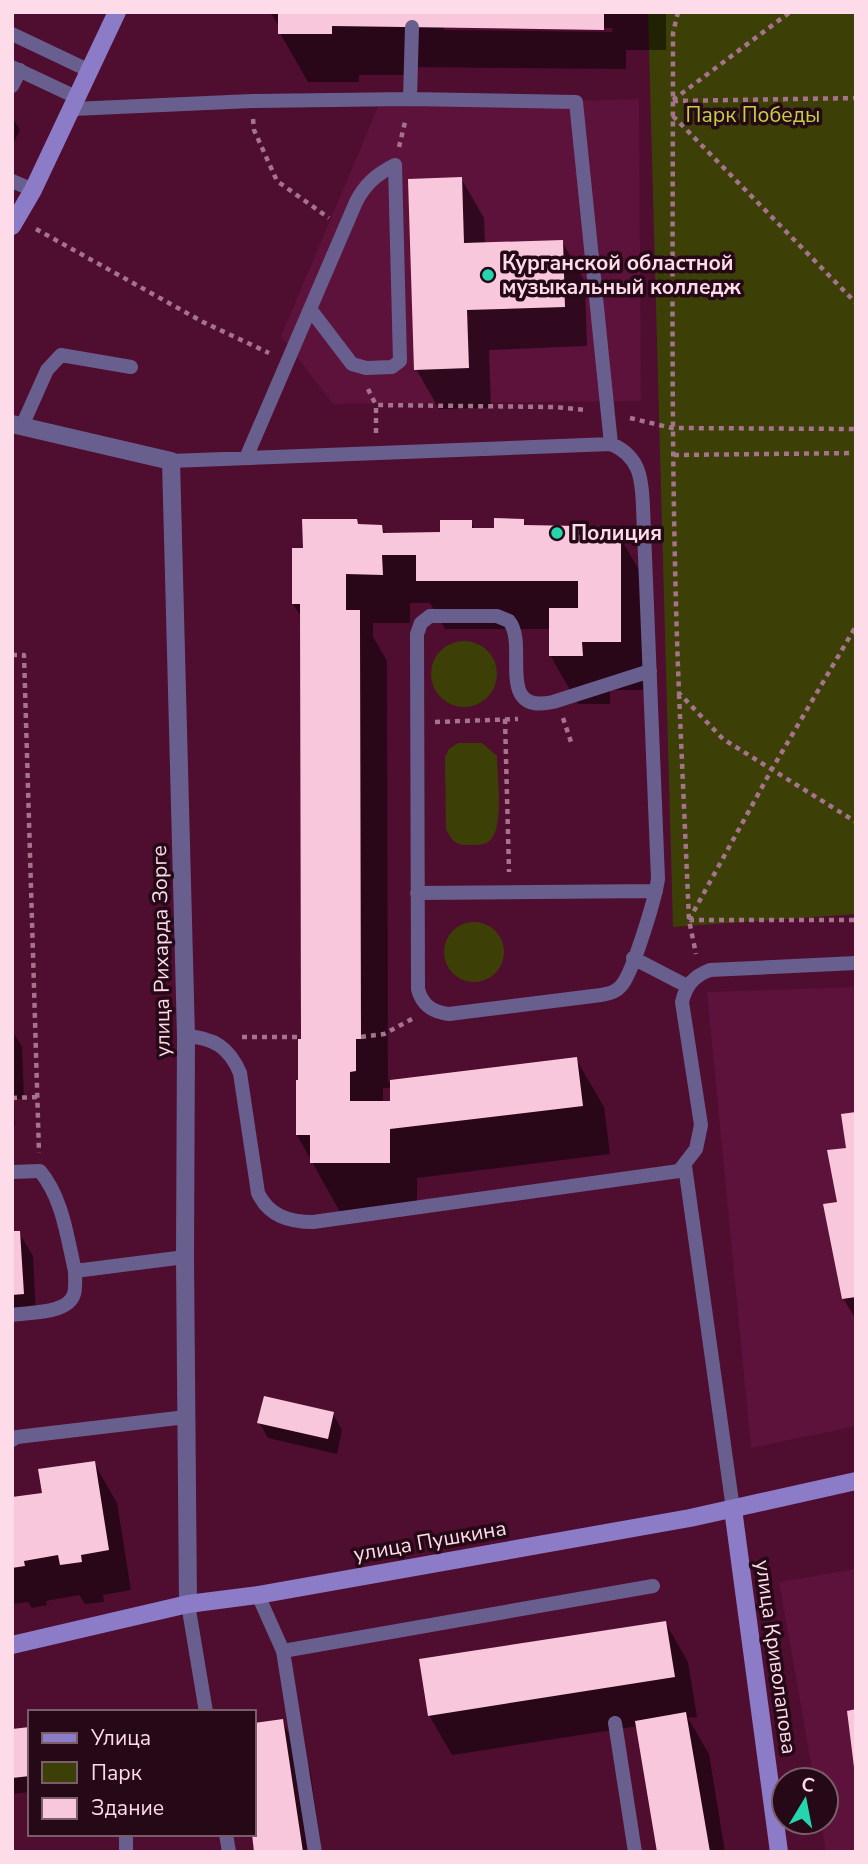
<svg xmlns="http://www.w3.org/2000/svg" width="868" height="1864" viewBox="0 0 868 1864" font-family="'Nunito Sans',sans-serif">
<style>
.built{fill:#5c123a}
.green{fill:#3d4006}
.shadow{fill:#0007;fill-rule:evenodd}
.building{fill:#f9c7db}
.lines{fill:none;stroke-linecap:round;stroke-linejoin:round}
.path{stroke:#a5738b;stroke-width:4.5;stroke-dasharray:5 5;stroke-linecap:butt}
.lane{stroke:#695f8f;stroke-width:14}
.street{stroke:#695f8f;stroke-width:18}
.secondary{stroke:#8c7bc7;stroke-width:18}
.poi-dot{fill:#24d5ae;stroke:#250916;stroke-width:2.5}
.labels{text-anchor:middle;stroke-width:7;stroke-linejoin:round;paint-order:stroke}
.park-label{font-size:21px;fill:#c7d045;stroke:#250916}
.poi-label{font-size:21px;font-weight:bold;fill:#fddbe8;stroke:#250916;text-anchor:start}
.street-label{font-size:21px;fill:#fddbe8;stroke:#250916}
</style>
<rect width="100%" height="100%" fill="#4f0d30"/>
<path class="built" d="M639 99 641 401 333 404 281 336 378 107Z
M856 987V1426L751 1448 707 992Z
M856 1569V1852H826L821 1822H826V1780H814L779 1582Z"/>
<path class="green" d="M648 12H856V914L673 927Z
M431 674a33 33 0 1 1 66 0a33 33 0 1 1-66 0Z
M458 743H482L497 756C497 775 505 832 488 842 482 846 473 845 466 845 455 845 450 838 446 829L445 757 449 749Z
M444 952a30 30 0 1 1 60 0a30 30 0 1 1-60 0Z"/>
<path class="shadow" d="M270 12H666V50H626V69L405 67V75H359V82H308L280 33V28ZM444 26 613 28 612 32 444 30Z
M12 117 20 130 12 146Z
M461 178 484 218 485 244 562 241 585 282 587 346 489 350 491 408 439 409 416 369Z
M523 520 527 527H578L584 537H620L648 586V690H610V704H578L550 655V629H445L430 603H410V623H373V637L387 661 388 1082 576 1059 604 1107 610 1154 417 1178V1211L340 1212 297 1135 303 1041 302 618 293 604 304 549 356 521 360 526H381L386 534H442L471 522 475 530H495ZM383 1088H392L391 1102H383Z
M12 1030 22 1047 24 1099H14L15 1126H12Z
M856 1114V1320L843 1298 839 1203Z
M12 1233H19L33 1256 36 1317 12 1319Z
M333 1414 342 1430 337 1454 268 1438 259 1422Z
M94 1463 117 1503 131 1590 103 1595 104 1602 85 1604 79 1595 46 1601 47 1605 32 1608 28 1602 12 1604V1499L44 1494Z
M665 1622 688 1662 697 1717 688 1718 709 1754 725 1852H659L638 1726 452 1755 429 1715Z
M282 1721 310 1770 322 1852H256L254 1834V1725Z
M30 1729V1792L12 1794V1731Z"/>
<path class="building" d="M278 12H604V30L332 26V34H278Z
M462 177 464 243 563 240 565 307 467 310 469 368 414 370 408 179Z
M494 518 524 519V525L579 526V535H621V642H582L583 656H549V608H578V581H416V555H382L383 575 346 574V610H360V628L361 1039H356V1071L350 1072V1101H390V1080L577 1057 583 1106 390 1129V1163H310V1135H296V1080H298V1039H301V1037L300 604H292V548H303L302 519H357L358 524 382 525 383 533 440 532V520H472V528H494Z
M856 1112V1297L842 1299 823 1204 837 1202 827 1150 846 1148 841 1114Z
M12 1231H20L24 1294 12 1295Z
M264 1396 334 1412 328 1439 257 1423Z
M95 1461 109 1550 81 1555 82 1562 60 1565 58 1555 24 1561 25 1566 12 1568V1497L42 1493 38 1469Z
M666 1621 675 1677 428 1716 419 1659Z
M856 1709V1767H854L847 1711Z
M686 1712 710 1852H657L635 1721Z
M283 1719 303 1852H254L252 1834H254V1723Z
M30 1727V1776L12 1778V1729Z"/>
<g class="lines">
<path class="path" d="M678 12 673 33C673 253 670 473 679 693L723 739 856 822
M673 100 790 12
M673 101 856 98
M673 116 856 303
M253 119 254 130 277 181 329 218
M399 147 406 118
M36 229 203 322 269 353
M368 389 376 405 554 407 587 410
M630 418 672 428 856 429
M376 433V405
M674 455 856 453
M12 655H24L39 1153
M679 694 689 920 696 954
M563 718 571 742
M505 719 509 872
M435 722 518 719
M689 920 772 769 856 626
M689 920H856
M242 1037H301
M361 1037 384 1034 412 1019
M12 1098 37 1097"/>
<path class="lane" d="M12 34 90 71
M12 67 78 98
M12 86 20 70
M410 99 412 27
M73 109 252 101 410 99 576 102 611 444
M12 181 33 190
M22 426 47 370 61 355 131 367
M246 458 356 202C365 184 377 174 395 165L400 361 392 367 366 368 352 364 310 309
M171 461 611 444C640 456 642 479 643 507L658 879C655 899 633 973 621 986 616 992 609 994 601 995L449 1014C432 1012 422 1005 418 989L417 634 421 623 430 616H497L509 621C529 645 494 715 553 702L650 671
M417 893 656 891
M633 958 687 986
M186 1036C214 1038 229 1047 240 1073L258 1193C269 1216 289 1222 313 1222L679 1171 696 1149 701 1125 682 1002C686 985 694 976 710 970L856 963
M685 1166 733 1509
M12 1172 40 1171C63 1199 67 1237 75 1271L185 1257
M12 1315C30 1312 68 1314 74 1294 76 1287 75 1278 75 1271
M12 1440 17 1437 186 1417
M258 1595 283 1651 315 1852
M188 1604 206 1712
M283 1651 653 1586
M615 1723 635 1852
M226 1834 229 1852
M126 1852V1834"/>
<path class="street" d="M12 424 171 461 186 1036 185 1257 188 1604"/>
<path class="secondary" d="M12 226 33 190 117 12
M733 1509 779 1852
M12 1645 188 1604 258 1595 690 1518 856 1481"/>
</g>
<g class="poi-dot">
<circle cx="488" cy="275" r="7"/>
<circle cx="557" cy="533" r="7"/>
</g>
<g class="labels">
<g class="park-label">
<text x="753" y="122">Парк Победы</text>
</g>
<g class="poi-label">
<text x="502" y="270">Курганской областной<tspan x="502" dy="24">музыкальный колледж</tspan></text>
<text x="571" y="540">Полиция</text>
</g>
<g class="street-label">
<text transform="translate(161 951) rotate(-91)" y="7">улица Рихарда Зорге</text>
<text transform="translate(430 1541) rotate(-10)" y="7">улица Пушкина</text>
<text transform="translate(776 1657) rotate(82)" y="7">улица Криволапова</text>
</g>
</g>
<rect width="868" height="1864" fill="none" stroke="#fddbe8" stroke-width="28"/>
<rect x="28" y="1710" width="228" height="126" fill="#250916" stroke="#7b5d6a" stroke-width="2"/>
<rect x="42" y="1733" width="35" height="10" fill="#8c7bc7" stroke="#7b5d6a" stroke-width="2"/>
<text x="91" y="1745" font-size="21" fill="#fddbe8">Улица</text>
<rect x="42" y="1762" width="35" height="21" fill="#3d4006" stroke="#7b5d6a" stroke-width="2"/>
<text x="91" y="1780" font-size="21" fill="#fddbe8">Парк</text>
<rect x="42" y="1798" width="35" height="21" fill="#f9c7db" stroke="#7b5d6a" stroke-width="2"/>
<text x="91" y="1815" font-size="21" fill="#fddbe8">Здание</text>
<g transform="translate(805 1801) rotate(10)"><circle r="33" fill="#250916" stroke="#7b5d6a" stroke-width="2"/>
<path d="M0-5L12 26L0 18L-12 26Z" fill="#24d5ae"/>
<text y="-10" font-size="19" font-weight="bold" text-anchor="middle" fill="#fddbe8">С</text>
</g>
</svg>
